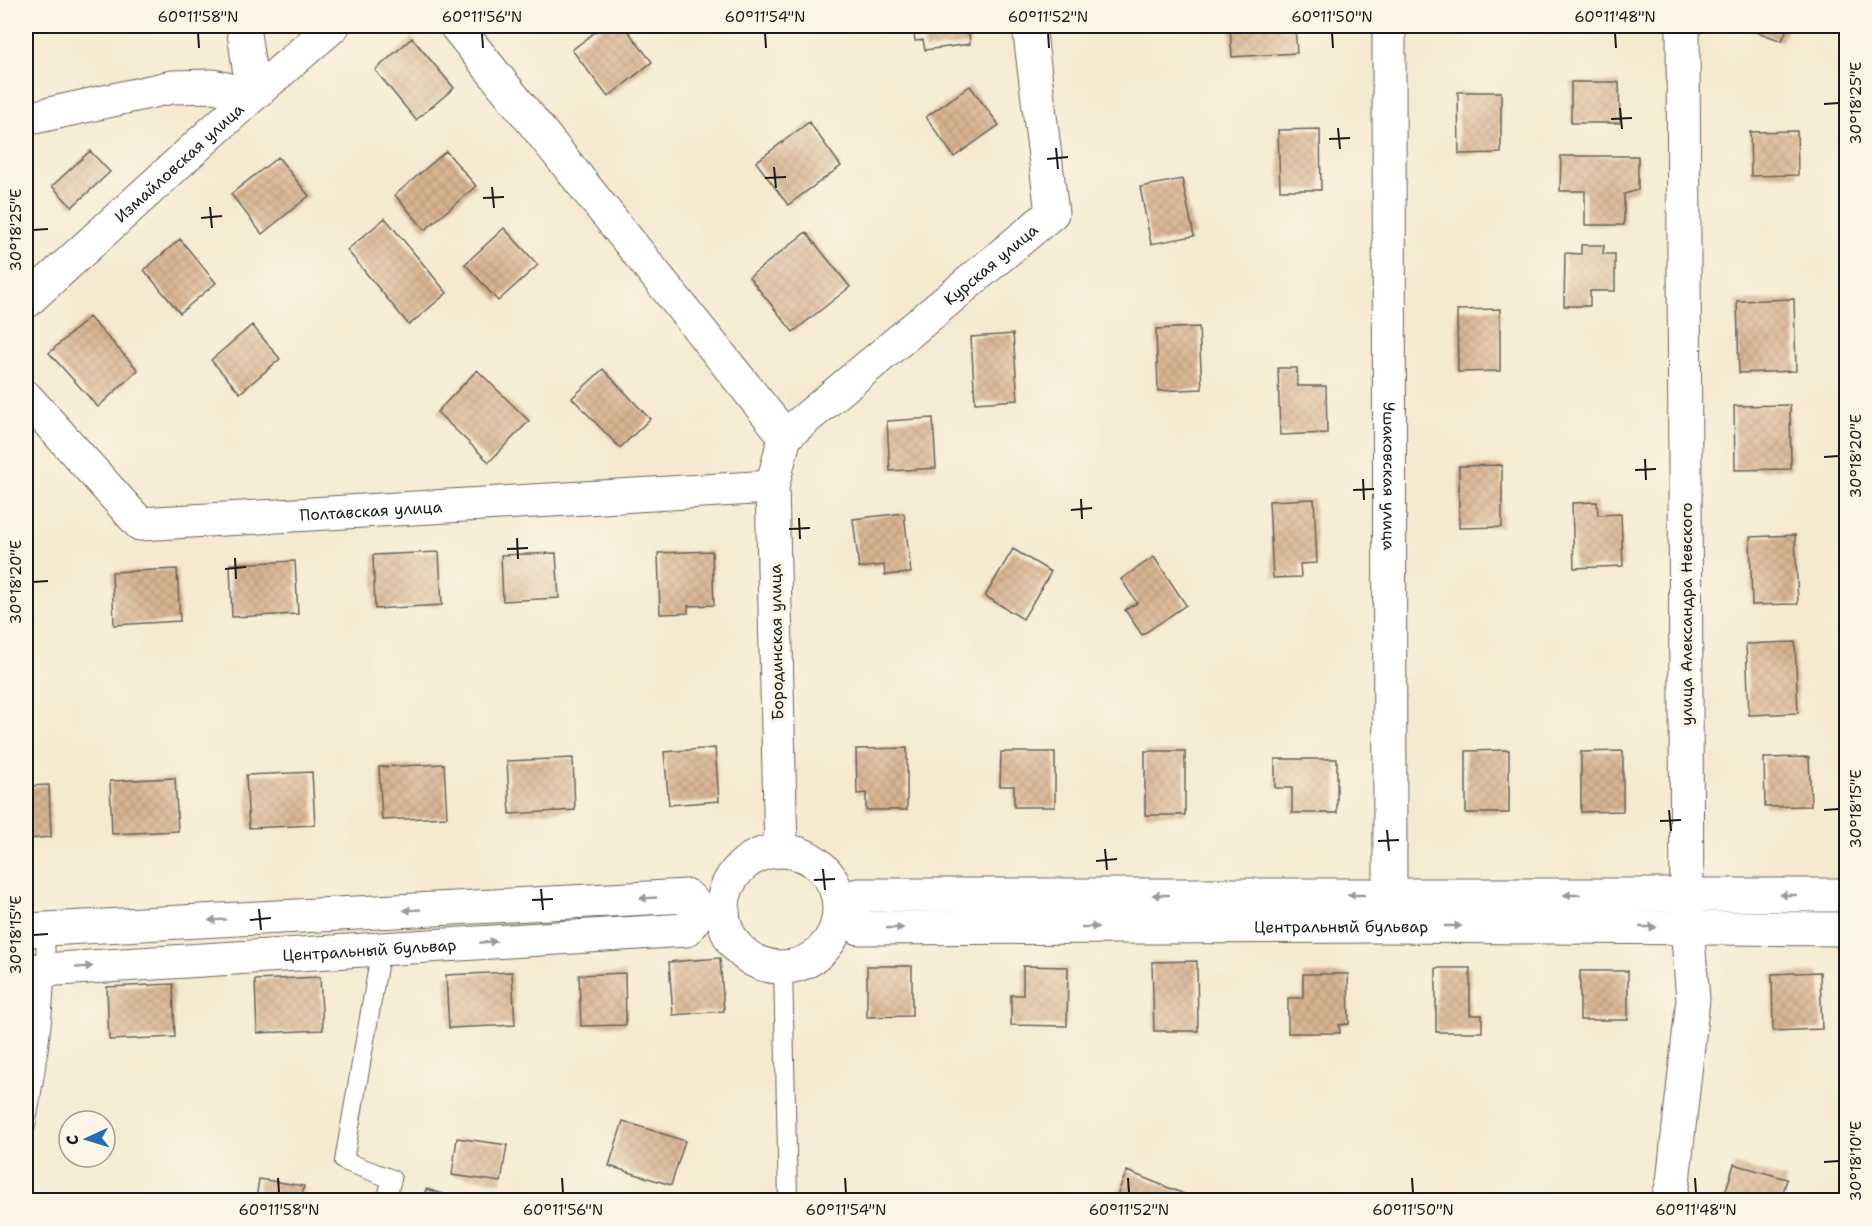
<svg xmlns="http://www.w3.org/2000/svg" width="1872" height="1226" viewBox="0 0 1872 1226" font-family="'Shantell Sans',sans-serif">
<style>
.building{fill:url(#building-cross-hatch)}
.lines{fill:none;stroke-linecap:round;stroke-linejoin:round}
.service-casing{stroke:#68645b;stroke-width:20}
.minor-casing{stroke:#68645b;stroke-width:35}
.service{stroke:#fff;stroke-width:18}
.minor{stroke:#fff;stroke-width:33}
.oneway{fill:#999}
.ticks{fill:none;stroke:#1c1c1c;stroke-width:2}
.labels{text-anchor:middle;stroke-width:6;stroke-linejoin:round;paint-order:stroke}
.street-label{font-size:16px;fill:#1c1c1c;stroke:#fcf5e5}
.neatline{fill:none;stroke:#1c1c1c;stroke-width:2}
.ticks-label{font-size:15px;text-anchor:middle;fill:#1c1c1c}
</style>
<defs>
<pattern id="building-cross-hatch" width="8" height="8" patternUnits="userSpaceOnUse" patternTransform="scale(1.5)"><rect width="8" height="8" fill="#d8b491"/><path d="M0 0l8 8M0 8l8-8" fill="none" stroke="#b99a7c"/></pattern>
</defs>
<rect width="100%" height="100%" fill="#fcf5e5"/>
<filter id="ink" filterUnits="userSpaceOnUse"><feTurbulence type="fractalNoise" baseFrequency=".0167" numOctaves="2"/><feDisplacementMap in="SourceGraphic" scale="12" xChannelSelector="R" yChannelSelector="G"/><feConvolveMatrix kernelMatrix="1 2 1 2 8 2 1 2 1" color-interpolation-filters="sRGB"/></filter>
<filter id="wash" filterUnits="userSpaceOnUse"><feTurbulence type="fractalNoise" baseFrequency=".008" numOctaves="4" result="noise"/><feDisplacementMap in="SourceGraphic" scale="24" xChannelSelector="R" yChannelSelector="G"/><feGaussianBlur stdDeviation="1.35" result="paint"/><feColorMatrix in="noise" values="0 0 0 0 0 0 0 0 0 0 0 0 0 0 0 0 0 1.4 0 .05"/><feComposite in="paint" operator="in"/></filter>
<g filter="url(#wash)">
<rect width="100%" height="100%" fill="#f5e9d0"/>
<g id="blocks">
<path class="building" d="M603 26H624L652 62 608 97 572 50Z
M913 26H975L976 32 969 33 970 44 925 50 923 40 915 41Z
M1230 26H1295L1297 53 1232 57Z
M1741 26H1788L1782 41Z
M412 38 454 88 416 120 375 70Z
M1571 82H1619L1620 123H1571Z
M970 86 999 125 954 157 926 117Z
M1458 92H1501V153L1459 154Z
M809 122 841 166 788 205 756 162Z
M1320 129 1321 190H1280L1278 130Z
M1797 131 1798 175 1751 176 1750 132Z
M90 151 110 172 72 207 52 186Z
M446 151 476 186 425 230 395 195Z
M1561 156H1638V190L1624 194V225H1585V191H1560Z
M278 157 309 196 262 234 231 194Z
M1182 179 1194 236 1151 244 1140 187Z
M385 218 447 293 409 325 347 250Z
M504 228 538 265 498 301 465 264Z
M806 232 850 287 793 332 749 277Z
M180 239 216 283 180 313 144 270Z
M1581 245H1604L1603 254H1615V291H1590V306H1564L1565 253 1581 254Z
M1794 299 1796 371 1739 373 1737 301Z
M1500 309V371L1458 372 1457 310Z
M89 317 138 370 98 407 49 353Z
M252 325 280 359 240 393 211 360Z
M1199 327 1202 389 1158 391 1156 329Z
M1013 334 1018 400 975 403 971 337Z
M1278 368H1297V386H1326L1327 433 1280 435Z
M603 369 650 419 620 448 572 398Z
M477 370 529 421 489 462 437 412Z
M1790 405 1791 469 1735 470 1734 406Z
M933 418 936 468 890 471 887 421Z
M1502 465V527L1459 528V466Z
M1314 499 1317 563 1300 564 1301 577 1273 578 1269 501Z
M1597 502 1598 515 1621 514 1623 566 1574 568 1572 503Z
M904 513 911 573 885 575 884 565 859 568 853 519Z
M1795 535 1798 604 1752 605 1750 537Z
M1013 549 1051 572 1023 619 985 596Z
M712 551 714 605 688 606V613L660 614 658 553Z
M439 552 442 605 375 609 373 555Z
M556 553 559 598 503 601 501 555Z
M1154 557 1186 605 1142 635 1125 610 1137 603 1121 579Z
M295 561 298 614 232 617 230 564Z
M177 569 180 621 114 625 112 572Z
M1795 642 1798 713 1749 715 1746 644Z
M715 748 719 801 669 805 664 752Z
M907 748V810H866V793L857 794 856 749Z
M1509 750V813H1466V751Z
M1145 751H1185V815H1145Z
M1623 751V811L1581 812V752Z
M1001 752H1055V807H1014V786H1000Z
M1809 757 1811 806 1765 807 1764 758Z
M573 758 575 810 510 814 507 761Z
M1275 759H1337V813H1292V788H1275Z
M444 764 447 817 382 820 379 767Z
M312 772 315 825 249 828 246 775Z
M175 778 178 831 112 834 110 781Z
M49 785 51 837 26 839V786Z
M720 958 724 1011 673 1015 669 962Z
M1197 961 1198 1031H1154L1152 962Z
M867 966H912V1016L867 1017Z
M1023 966 1068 967 1067 1026 1011 1025V995H1023Z
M1436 968H1470V1015H1482V1032H1436Z
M1580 971H1628V1020H1580Z
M512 972 515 1025 449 1028 446 975Z
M1820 972 1822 1029 1773 1031 1772 974Z
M625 973 626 1025 581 1026 579 975Z
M1303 974H1348L1349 1024 1339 1025 1340 1033H1288V998H1303Z
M320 977 323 1030 257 1033 255 980Z
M173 984 175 1037 109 1040 107 987Z
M623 1121 685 1141 671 1185 609 1166Z
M457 1138 507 1145 501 1182 452 1175Z
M1734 1164 1787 1179 1781 1200H1723Z
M1127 1171 1189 1196 1187 1200H1115Z
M259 1179 304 1186 301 1200H256Z
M426 1189 463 1200H423Z"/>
</g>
</g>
<g filter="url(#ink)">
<use href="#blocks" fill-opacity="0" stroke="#68645b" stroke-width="1.5"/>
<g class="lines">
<g class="service-casing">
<path id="service" d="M381 949 344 1161 392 1179 386 1200
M783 967 788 1200
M26 1126C38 1061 48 996 45 929"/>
</g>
<g class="minor-casing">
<g id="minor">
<path d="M456 26 785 436"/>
<path id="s1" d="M1389 26 1390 918"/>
<path d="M26 119 172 87 213 86 253 95 243 26"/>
<path id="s2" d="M26 302 253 95 333 26"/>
<path id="s3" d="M26 397 140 524 772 487"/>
<path id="s4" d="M785 436 1052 213 1029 26"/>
<path d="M781 850 772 487 785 436"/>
<circle cx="781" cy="909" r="58"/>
<path id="s5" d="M850 908 859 928 1390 926 1846 929"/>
<path d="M850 908 858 895H1846"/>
<path d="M26 930 687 896 701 910H722"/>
<path id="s6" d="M26 971 686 930 701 910"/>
<path d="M1668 1200 1673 1182 1693 999 1687 927 1683 26"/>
</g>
</g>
<use href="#service" class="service"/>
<use href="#minor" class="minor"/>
</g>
<defs><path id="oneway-solid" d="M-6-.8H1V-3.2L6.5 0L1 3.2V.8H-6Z" transform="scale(1.5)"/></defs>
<g class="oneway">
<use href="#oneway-solid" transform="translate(1161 895) rotate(-180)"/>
<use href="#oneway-solid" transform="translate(1356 895) rotate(-180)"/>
<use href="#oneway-solid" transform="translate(1572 895) rotate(180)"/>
<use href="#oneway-solid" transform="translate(1788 895) rotate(180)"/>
<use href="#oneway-solid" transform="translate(648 898) rotate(177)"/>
<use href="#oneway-solid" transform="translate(412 910) rotate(177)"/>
<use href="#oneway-solid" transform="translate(217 920) rotate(177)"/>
<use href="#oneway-solid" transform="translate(1453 926)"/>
<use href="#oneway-solid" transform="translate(1090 927)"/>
<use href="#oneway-solid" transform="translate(1648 927)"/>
<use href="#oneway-solid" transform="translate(895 928)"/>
<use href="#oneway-solid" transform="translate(488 942) rotate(-4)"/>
<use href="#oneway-solid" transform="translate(84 967) rotate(-4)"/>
</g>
</g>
<path class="ticks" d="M198 33 199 48M482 33 483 48M765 33 766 48M1048 33 1049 48M1332 33 1333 48M1615 33 1616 48M1824 104 1839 103M1620 108 1622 129M1611 119 1632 118M1338 128 1340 149M1329 139 1350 138M1056 148 1058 169M1047 159 1068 157M774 167 776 188M765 178 786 177M492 187 494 208M483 198 504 197M210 207 212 228M201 218 222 216M33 230 48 229M1824 457 1839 456M1645 459 1646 480M1635 470 1656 469M1363 479 1364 500M1353 490 1374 489M1081 499 1082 519M1071 510 1092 508M799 518 800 539M789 529 810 528M517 538 518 559M507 549 528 548M235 558 236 579M225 569 246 567M33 582 48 581M1669 810 1671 831M1824 810 1839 809M1660 821 1681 820M1387 830 1389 851M1378 841 1399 840M1105 849 1107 870M1096 861 1117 859M823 869 825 890M814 880 835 879M541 889 543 910M532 900 553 899M259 909 261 930M250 920 271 918M33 935 48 934M1824 1162 1839 1161M278 1178 279 1193M562 1178 563 1193M845 1178 846 1193M1128 1178 1129 1193M1412 1178 1413 1193M1695 1178 1696 1193"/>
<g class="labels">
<g class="street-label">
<text dy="6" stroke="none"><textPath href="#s2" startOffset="207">Измайловская улица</textPath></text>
<text dy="6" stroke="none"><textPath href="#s4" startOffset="268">Курская улица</textPath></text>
<text dy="6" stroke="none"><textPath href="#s1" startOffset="450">Ушаковская улица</textPath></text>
<text dy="6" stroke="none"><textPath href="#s3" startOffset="402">Полтавская улица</textPath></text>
<text transform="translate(1686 614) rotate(-90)" y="6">улица Александра Невского</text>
<text transform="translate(776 642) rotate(-91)" y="6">Бородинская улица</text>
<text dy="6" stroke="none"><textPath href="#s5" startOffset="504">Центральный бульвар</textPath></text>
<text dy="6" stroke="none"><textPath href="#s6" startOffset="344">Центральный бульвар</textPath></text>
</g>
</g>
<rect width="1872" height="1226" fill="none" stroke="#fcf5e5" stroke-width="66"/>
<g transform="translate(87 1139) rotate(266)"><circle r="28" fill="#fcf5e5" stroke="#a29e95" stroke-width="1.5"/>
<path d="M0-4.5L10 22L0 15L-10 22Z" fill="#1f6fb2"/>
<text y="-9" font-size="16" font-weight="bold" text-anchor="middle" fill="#1c1c1c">С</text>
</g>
<rect x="33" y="33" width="1806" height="1160" class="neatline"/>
<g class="ticks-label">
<text x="198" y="22">60°11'58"N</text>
<text x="482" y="22">60°11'56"N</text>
<text x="765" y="22">60°11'54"N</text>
<text x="1048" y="22">60°11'52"N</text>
<text x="1332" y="22">60°11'50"N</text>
<text x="1615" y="22">60°11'48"N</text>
<text transform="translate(1856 103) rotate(-90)" y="5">30°18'25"E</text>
<text transform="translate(16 230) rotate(-90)" y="5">30°18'25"E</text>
<text transform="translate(1856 456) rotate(-90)" y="5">30°18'20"E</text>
<text transform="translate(16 582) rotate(-90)" y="5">30°18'20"E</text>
<text transform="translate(1856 809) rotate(-90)" y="5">30°18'15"E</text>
<text transform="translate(16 935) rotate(-90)" y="5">30°18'15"E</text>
<text transform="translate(1856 1161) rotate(-90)" y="5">30°18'10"E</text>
<text x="279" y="1215">60°11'58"N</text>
<text x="563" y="1215">60°11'56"N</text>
<text x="846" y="1215">60°11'54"N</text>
<text x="1129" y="1215">60°11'52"N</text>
<text x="1413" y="1215">60°11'50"N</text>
<text x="1696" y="1215">60°11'48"N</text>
</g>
</svg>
